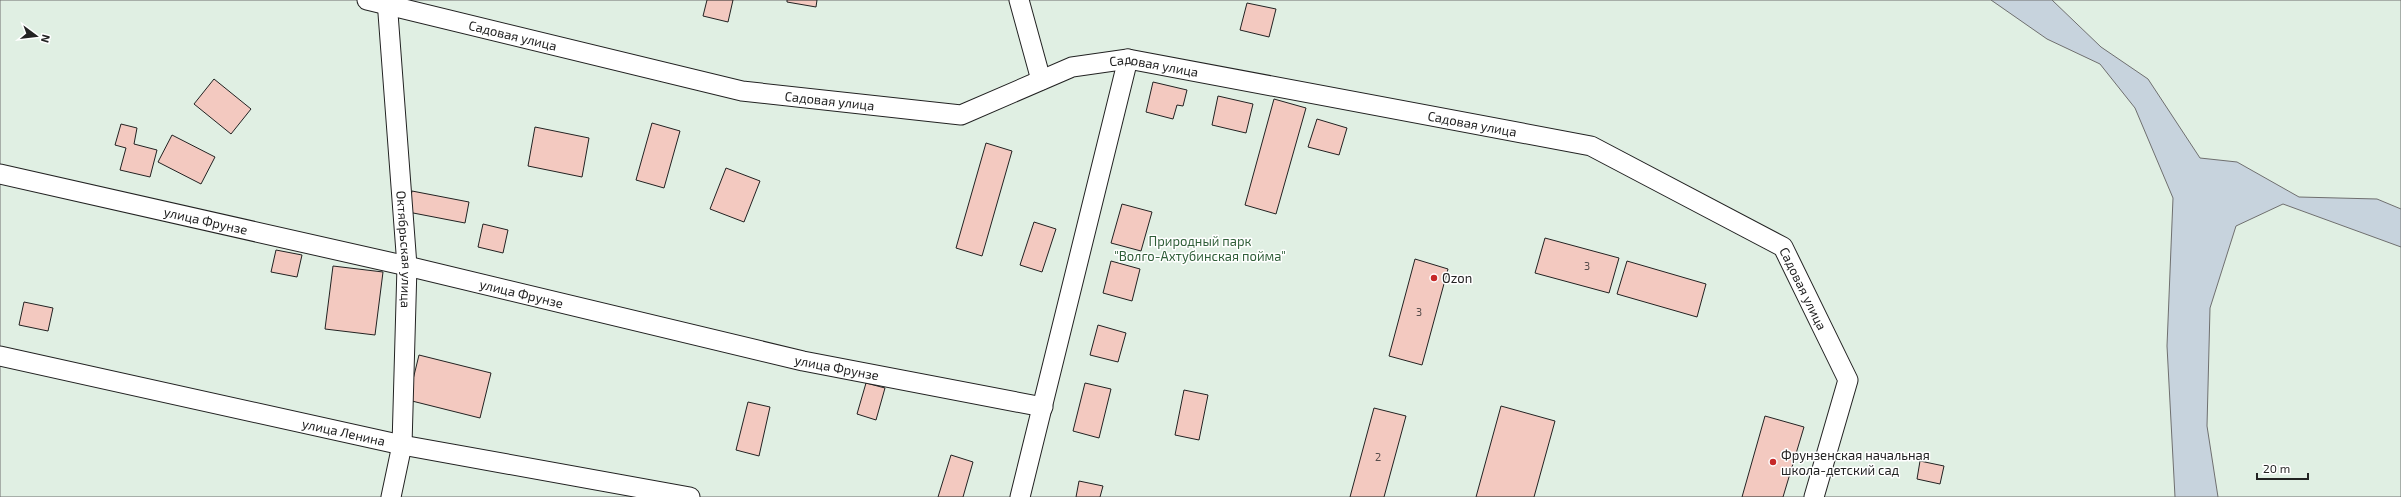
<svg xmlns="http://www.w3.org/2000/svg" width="2401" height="497" viewBox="0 0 2401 497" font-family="'Exo 2',sans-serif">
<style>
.green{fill:#e0efe3;stroke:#6f6f6f}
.water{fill:#c7d3dd;stroke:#6f6f6f}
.building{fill:#f3c9c0;stroke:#222}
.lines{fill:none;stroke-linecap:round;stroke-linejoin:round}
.minor-casing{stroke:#222;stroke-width:21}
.minor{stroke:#fff;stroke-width:19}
.poi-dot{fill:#c62828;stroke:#fff;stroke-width:1.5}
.labels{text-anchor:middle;stroke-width:3;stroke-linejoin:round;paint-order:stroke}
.number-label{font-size:11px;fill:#564c4a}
.street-label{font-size:13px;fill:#222;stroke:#fff}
.park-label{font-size:13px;fill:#2f5e38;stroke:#fff}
.poi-label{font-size:13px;fill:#222;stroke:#fff;text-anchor:start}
</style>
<rect width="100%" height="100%" fill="#fff"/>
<path class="green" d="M0 0H2401V497H0Z"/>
<path class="water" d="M1991 0H2052L2101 47 2148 79 2200 158 2237 162 2299 197 2377 199 2401 209V247L2283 204 2236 226 2210 308 2207 426 2218 497H2175L2167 346 2173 198 2135 108 2100 64 2047 39Z"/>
<path class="building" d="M707 0H733L728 22 703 16Z
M787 0H817L816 7 787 2Z
M1247 3 1276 9 1269 37 1240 30Z
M214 79 251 109 231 134 194 104Z
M1153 82 1187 90 1183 106 1177 105 1173 119 1146 112Z
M1218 96 1253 104 1246 133 1212 125Z
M1274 99 1306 108 1276 214 1245 205Z
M1317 119 1347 128 1339 155 1308 147Z
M652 123 680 131 664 188 636 180Z
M121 124 137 128 134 144 157 150 150 177 120 170 126 148 115 145Z
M535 127 589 138 582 177 528 166Z
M172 135 215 157 201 184 158 162Z
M986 143 1012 151 982 256 956 248Z
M726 168 760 181 744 222 710 209Z
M412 191 469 202 465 223 408 212Z
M1122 204 1152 212 1141 251 1111 243Z
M1034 222 1056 229 1042 272 1020 265Z
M483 224 508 230 503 253 478 247Z
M1545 238 1619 258 1609 293 1535 273Z
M276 250 302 255 297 277 271 272Z
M1415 259 1448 269 1422 365 1389 356Z
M1111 261 1140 269 1132 301 1103 293Z
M1627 261 1706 284 1697 317 1617 294Z
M333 266 383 272 375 335 325 329Z
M24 302 53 308 48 331 19 325Z
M1098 325 1126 333 1118 362 1090 355Z
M419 355 491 373 480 418 408 400Z
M866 383 885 388 876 420 857 414Z
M1085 383 1111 389 1099 438 1073 431Z
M1184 390 1208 395 1199 440 1175 435Z
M748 402 770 407 759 456 736 450Z
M1501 406 1555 421 1534 497H1476Z
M1374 408 1406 416 1384 497H1350Z
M1765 416 1804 427 1783 497H1742Z
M951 455 973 462 963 497H938Z
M1920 461 1944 466 1940 484 1917 479Z
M1079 481 1103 486 1100 497H1076Z"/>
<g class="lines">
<g class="minor-casing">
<g id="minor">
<path id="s1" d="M367 0 742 91 961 115 1072 67 1128 59 1591 146 1783 247 1848 380 1814 497"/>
<path id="s2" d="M387 0 407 266 402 445 391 497"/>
<path d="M1019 0 1041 80"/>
<path id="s3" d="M0 174 407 266 803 361 1043 407"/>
<path id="s4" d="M0 356 402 445 690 497"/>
<path d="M1020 497 1128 59"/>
</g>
</g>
<use href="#minor" class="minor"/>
</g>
<g class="poi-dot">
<circle cx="1434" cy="278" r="4"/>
<circle cx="1773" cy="462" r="4"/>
</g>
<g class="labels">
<g class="number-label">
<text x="1587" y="270">3</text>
<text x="1419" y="316">3</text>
<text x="1378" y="461">2</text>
</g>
<g class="street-label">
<text dy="5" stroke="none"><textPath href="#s1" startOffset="150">Садовая улица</textPath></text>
<text dy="5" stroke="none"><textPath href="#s1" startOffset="810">Садовая улица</textPath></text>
<text dy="5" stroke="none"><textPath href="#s1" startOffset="474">Садовая улица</textPath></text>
<text dy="5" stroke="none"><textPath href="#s1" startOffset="1134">Садовая улица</textPath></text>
<text dy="5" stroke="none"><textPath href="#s3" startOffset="211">улица Фрунзе</textPath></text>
<text dy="5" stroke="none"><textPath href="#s2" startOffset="250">Октябрьская улица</textPath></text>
<text dy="5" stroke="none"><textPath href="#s1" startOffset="1518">Садовая улица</textPath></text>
<text dy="5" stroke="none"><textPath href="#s3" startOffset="535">улица Фрунзе</textPath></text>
<text dy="5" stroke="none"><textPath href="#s3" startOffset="859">улица Фрунзе</textPath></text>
<text dy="5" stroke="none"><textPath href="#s4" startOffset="352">улица Ленина</textPath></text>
</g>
<g class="park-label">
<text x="1200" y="246">Природный парк<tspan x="1200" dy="15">"Волго-Ахтубинская пойма"</tspan></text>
</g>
<g class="poi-label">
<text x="1442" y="283">Ozon</text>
<text x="1781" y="460">Фрунзенская начальная<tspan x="1781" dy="15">школа-детский сад</tspan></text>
</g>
</g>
<g transform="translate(36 36) rotate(105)" stroke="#ffffff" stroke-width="3" paint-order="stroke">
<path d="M0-3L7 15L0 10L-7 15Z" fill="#222222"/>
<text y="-6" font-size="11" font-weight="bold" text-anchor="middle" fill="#222222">N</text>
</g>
<path d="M2257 473v6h51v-6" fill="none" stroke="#222222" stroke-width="2"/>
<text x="2263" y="473" font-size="12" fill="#222222" stroke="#ffffff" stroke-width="3" paint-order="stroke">20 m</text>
</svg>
